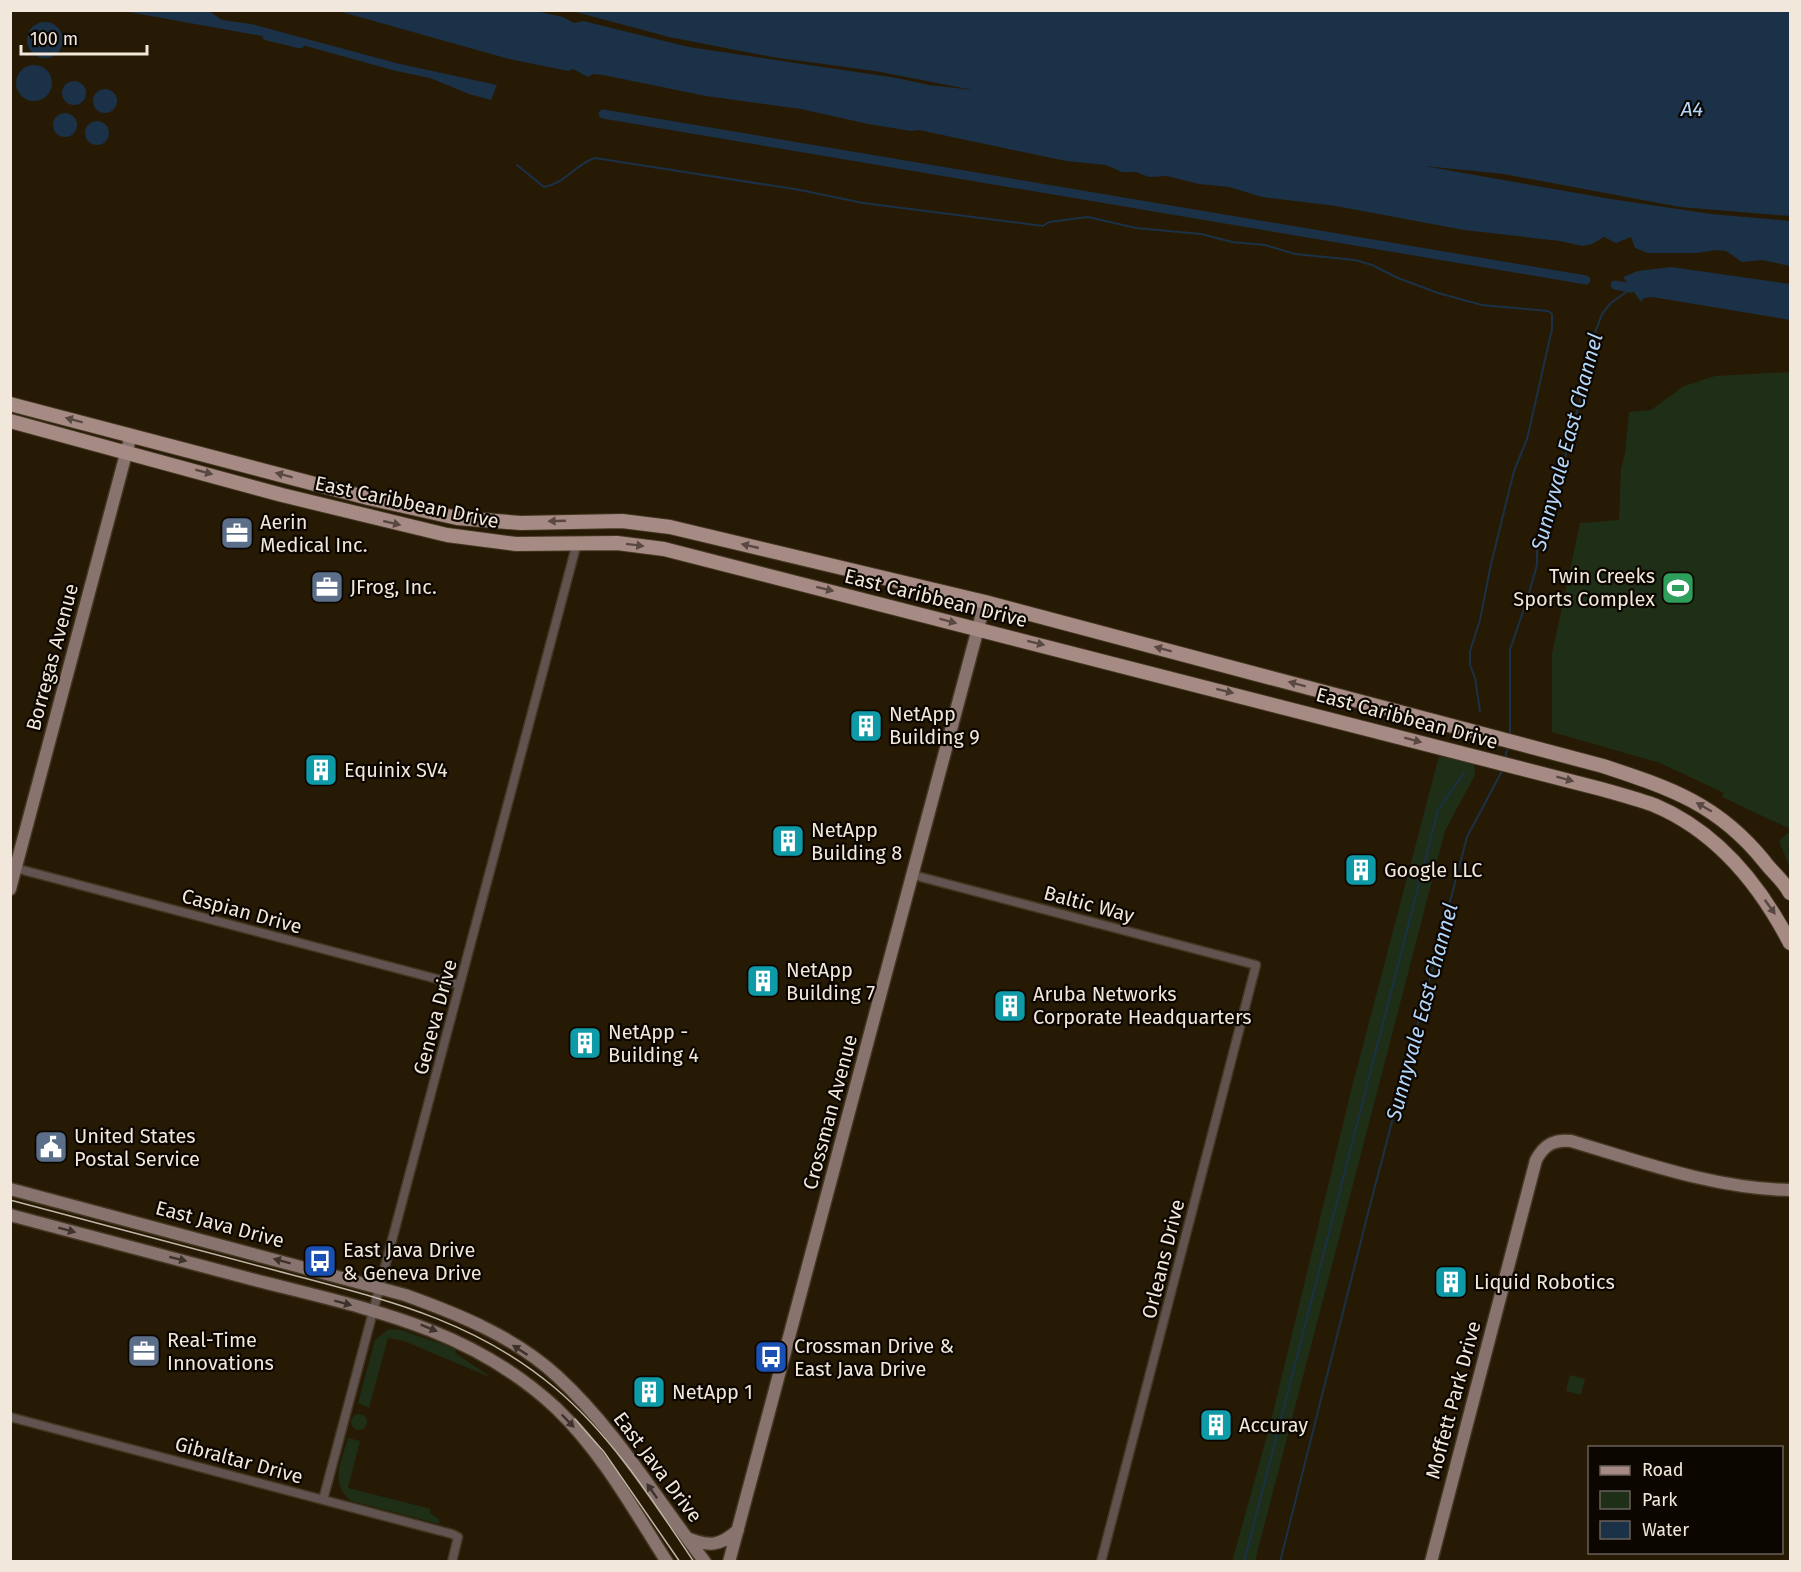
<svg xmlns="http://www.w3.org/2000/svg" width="1801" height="1572" viewBox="0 0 1801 1572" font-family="'Fira Sans',sans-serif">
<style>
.green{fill:#1f2e16}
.water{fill:#1a3147}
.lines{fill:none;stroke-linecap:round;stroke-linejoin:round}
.stream{stroke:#1a3147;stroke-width:2}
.canal{stroke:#1a3147;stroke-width:9}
.street-casing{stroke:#433722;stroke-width:11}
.secondary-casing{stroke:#433722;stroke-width:15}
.primary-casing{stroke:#433722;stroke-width:16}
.street{stroke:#615450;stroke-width:8}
.secondary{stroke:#88736e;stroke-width:12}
.primary{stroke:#a68a84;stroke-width:14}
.tram{stroke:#c0b6a7;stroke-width:1.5}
.oneway{fill:#594842}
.oneway2{fill:#3e322d}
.labels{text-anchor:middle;stroke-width:4.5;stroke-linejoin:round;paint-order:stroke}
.street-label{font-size:20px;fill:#f1e8db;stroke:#0c0601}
.poi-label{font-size:20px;fill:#f1e8db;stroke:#0c0601;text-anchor:start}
.water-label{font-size:21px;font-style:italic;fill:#b3d6fb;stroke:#0c0601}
</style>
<rect width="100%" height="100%" fill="#271a04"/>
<path class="green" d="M1790 372V829L1722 797 1724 793 1660 763 1552 732V654L1580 523 1619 520 1621 469 1625 453 1629 412 1651 410 1684 386 1715 376Z
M1439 756 1474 763 1475 775 1445 831 1255 1561 1232 1562 1270 1425 1351 1091Z
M1790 831V868L1779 841Z
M389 1329 401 1330 456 1349 455 1353 492 1378 404 1341 388 1338 369 1408 358 1403 375 1340Z
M1570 1375 1585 1379 1581 1395 1566 1391Z
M351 1422a8 8 0 1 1 16 0a8 8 0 1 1-16 0Z
M348 1438 360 1441 348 1488 431 1509 430 1513 439 1519V1524L351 1501C329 1481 341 1464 348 1438Z"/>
<path class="water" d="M123 11H209L222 20 251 24 400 64 497 85 491 100 469 94 430 78 396 71 284 40Z
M338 11H536L563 17 574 23 583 21 689 47 897 78 929 85 973 90 875 71 772 57 669 37 572 11H1790V216L1680 207 1504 174 1424 166 1611 199 1711 214 1790 221V266L1762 260 1742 262 1726 251 1716 250 1697 253H1648L1635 248 1631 237 1616 243 1604 237 1592 244 1582 246 1560 241 1464 230 1336 206 1262 197 1229 187 1199 184 1167 176 1149 177 1136 172H1122L1106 165 1066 161 919 130 911 131 868 124 801 109 706 96 603 75 593 74 588 77 573 69 568 71 509 59Z
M27 40a18 18 0 1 1 36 0a18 18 0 1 1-36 0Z
M16 83a18 18 0 1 1 36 0a18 18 0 1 1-36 0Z
M62 93a12 12 0 1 1 24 0a12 12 0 1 1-24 0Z
M93 101a12 12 0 1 1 24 0a12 12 0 1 1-24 0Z
M53 125a12 12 0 1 1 24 0a12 12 0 1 1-24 0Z
M85 133a12 12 0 1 1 24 0a12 12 0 1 1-24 0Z
M1671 267 1790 284V320L1652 297 1644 298 1641 302 1623 277 1638 271Z"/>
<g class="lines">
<path class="stream" d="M517 165 544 187C565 184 575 164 595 158L800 190 863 203 1043 226 1049 222 1088 217 1136 228 1201 234 1232 242 1265 245 1295 254 1355 260 1372 265 1398 278 1438 293 1482 305 1548 311 1552 314V329L1527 439 1514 471 1491 564 1480 620 1470 651V665L1475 678 1480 711
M1510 737V650L1527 600 1537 565V548L1552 505 1580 401 1591 344 1602 314 1611 303 1632 288
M1505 758 1508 746
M1244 1562 1438 810 1464 773
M1280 1562 1369 1209 1467 837 1503 769"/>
<path class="canal" d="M267 36 300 44
M603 114 1586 280
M1615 285 1631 288"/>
<g class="street-casing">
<path id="street" d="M11 867 460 985
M913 875 1256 965 1101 1562
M10 1417 452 1534 458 1537 452 1562
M323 1500 577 543"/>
</g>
<g class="secondary-casing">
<path id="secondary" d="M10 889 131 435
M10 1189 405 1295C458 1314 515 1337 557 1376 615 1429 657 1500 705 1562
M10 1215C91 1236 171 1258 251 1279 363 1308 468 1326 556 1408 602 1452 633 1509 667 1562
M687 1538C710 1547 720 1546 738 1530
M729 1562 985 602
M1431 1562 1536 1160C1544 1145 1554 1139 1571 1141 1641 1162 1716 1189 1790 1190"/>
</g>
<g class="primary-casing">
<path id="primary" d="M10 404 368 498 457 518 521 523 622 521 670 527 985 602 1603 766C1670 788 1718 804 1764 861 1772 872 1784 881 1790 893
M10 421 282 495 447 535 516 544 617 543 664 549 1601 789C1619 794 1637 799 1654 805 1716 831 1760 885 1790 943"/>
</g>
<use href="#street" class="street"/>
<use href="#secondary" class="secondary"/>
<use href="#primary" class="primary"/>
<path class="tram" d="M10 1200C98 1224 186 1246 274 1270 377 1298 471 1317 555 1388 612 1436 653 1501 694 1562
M575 1419 604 1452 680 1562"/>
</g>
<defs><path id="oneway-solid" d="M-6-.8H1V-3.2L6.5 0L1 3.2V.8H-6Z" transform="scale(1.5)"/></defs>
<g class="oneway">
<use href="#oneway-solid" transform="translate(74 420) rotate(-165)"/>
<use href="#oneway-solid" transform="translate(204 472) rotate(15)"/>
<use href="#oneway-solid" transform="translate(284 475) rotate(-165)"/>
<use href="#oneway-solid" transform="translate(557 521) rotate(178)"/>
<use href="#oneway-solid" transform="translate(392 523) rotate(13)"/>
<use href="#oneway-solid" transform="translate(635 545) rotate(7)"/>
<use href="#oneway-solid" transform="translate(750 546) rotate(-167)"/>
<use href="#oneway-solid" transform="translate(825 589) rotate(14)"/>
<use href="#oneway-solid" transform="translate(948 621) rotate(15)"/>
<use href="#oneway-solid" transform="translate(1036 643) rotate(14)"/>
<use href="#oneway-solid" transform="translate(1163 649) rotate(-165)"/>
<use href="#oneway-solid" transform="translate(1297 684) rotate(-165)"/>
<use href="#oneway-solid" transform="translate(1225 691) rotate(14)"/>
<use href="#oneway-solid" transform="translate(1413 740) rotate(15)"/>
<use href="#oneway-solid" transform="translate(1565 779) rotate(15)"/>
<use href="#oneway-solid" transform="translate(1704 807) rotate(-150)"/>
<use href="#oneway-solid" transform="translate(1770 907) rotate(54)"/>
</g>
<g class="oneway2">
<use href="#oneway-solid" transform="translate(67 1230) rotate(15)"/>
<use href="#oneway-solid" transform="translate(178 1259) rotate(14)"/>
<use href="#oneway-solid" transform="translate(282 1261) rotate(-165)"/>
<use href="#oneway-solid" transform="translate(343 1303) rotate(15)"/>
<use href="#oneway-solid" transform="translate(429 1328) rotate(22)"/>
<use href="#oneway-solid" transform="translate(520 1350) rotate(-147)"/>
<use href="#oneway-solid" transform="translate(568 1421) rotate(46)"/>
<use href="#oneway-solid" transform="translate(652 1491) rotate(-125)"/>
</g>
<defs>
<g id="office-square" transform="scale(1.725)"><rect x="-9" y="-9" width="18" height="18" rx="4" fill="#5c6f8a" stroke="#0c0601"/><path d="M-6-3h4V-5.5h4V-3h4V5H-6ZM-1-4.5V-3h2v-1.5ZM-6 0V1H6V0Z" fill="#fff"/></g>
<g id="stadium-square" transform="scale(1.725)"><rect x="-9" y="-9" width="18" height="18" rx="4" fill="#2e9e5b" stroke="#0c0601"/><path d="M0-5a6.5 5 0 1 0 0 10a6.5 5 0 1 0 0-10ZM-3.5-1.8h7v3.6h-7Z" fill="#fff"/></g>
<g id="building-square" transform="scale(1.725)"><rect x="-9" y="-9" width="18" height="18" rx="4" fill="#0f9aa8" stroke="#0c0601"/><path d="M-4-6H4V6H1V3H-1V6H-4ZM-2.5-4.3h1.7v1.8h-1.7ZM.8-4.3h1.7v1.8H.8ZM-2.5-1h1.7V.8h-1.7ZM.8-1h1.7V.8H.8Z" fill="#fff"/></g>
<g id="civic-square" transform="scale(1.725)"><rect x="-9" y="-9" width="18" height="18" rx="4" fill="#5c6f8a" stroke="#0c0601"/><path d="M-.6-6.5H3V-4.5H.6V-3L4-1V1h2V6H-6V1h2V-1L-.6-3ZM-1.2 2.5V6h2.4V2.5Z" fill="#fff"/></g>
<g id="bus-square" transform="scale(1.725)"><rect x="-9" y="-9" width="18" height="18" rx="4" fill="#1a4fb4" stroke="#0c0601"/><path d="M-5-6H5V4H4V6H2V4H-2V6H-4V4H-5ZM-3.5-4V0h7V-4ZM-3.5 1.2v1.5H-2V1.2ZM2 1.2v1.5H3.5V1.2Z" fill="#fff"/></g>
</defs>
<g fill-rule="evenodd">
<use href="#office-square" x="237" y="533"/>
<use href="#office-square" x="327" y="587"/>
<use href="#stadium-square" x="1678" y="588"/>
<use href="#building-square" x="866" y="726"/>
<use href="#building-square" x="321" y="770"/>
<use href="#building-square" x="788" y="841"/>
<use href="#building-square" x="1361" y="870"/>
<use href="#building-square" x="763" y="981"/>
<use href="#building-square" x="1010" y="1006"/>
<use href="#building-square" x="585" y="1043"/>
<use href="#civic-square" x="51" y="1147"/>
<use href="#bus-square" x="320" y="1261"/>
<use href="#building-square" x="1451" y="1282"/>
<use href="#office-square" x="144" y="1351"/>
<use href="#bus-square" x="771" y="1357"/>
<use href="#building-square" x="649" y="1392"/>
<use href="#building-square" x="1216" y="1425"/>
</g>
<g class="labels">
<g class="street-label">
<text transform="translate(407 502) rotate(12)" y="7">East Caribbean Drive</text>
<text transform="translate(936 598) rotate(14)" y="7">East Caribbean Drive</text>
<text transform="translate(52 657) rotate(-75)" y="7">Borregas Avenue</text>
<text transform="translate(1407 718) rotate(15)" y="7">East Caribbean Drive</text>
<text transform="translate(1089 904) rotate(15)" y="7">Baltic Way</text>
<text transform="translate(242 911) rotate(15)" y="7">Caspian Drive</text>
<text transform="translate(435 1017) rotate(-75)" y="7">Geneva Drive</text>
<text transform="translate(830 1112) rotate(-75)" y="7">Crossman Avenue</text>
<text transform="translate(220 1224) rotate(15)" y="7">East Java Drive</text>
<text transform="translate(1163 1259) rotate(-76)" y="7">Orleans Drive</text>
<text transform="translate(1453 1400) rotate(-75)" y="7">Moffett Park Drive</text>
<text transform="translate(239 1460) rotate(15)" y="7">Gibraltar Drive</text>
<text transform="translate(658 1467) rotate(53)" y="7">East Java Drive</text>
</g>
<g class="poi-label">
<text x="260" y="529">Aerin<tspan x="260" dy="23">Medical Inc.</tspan></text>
<text x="1655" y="583" text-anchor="end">Twin Creeks<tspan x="1655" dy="23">Sports Complex</tspan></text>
<text x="350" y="594">JFrog, Inc.</text>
<text x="889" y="721">NetApp<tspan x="889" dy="23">Building 9</tspan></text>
<text x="344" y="777">Equinix SV4</text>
<text x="811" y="837">NetApp<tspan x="811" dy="23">Building 8</tspan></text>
<text x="1384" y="877">Google LLC</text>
<text x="786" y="977">NetApp<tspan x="786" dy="23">Building 7</tspan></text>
<text x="1033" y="1001">Aruba Networks<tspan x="1033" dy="23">Corporate Headquarters</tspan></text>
<text x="608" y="1039">NetApp -<tspan x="608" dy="23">Building 4</tspan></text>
<text x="74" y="1143">United States<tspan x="74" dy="23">Postal Service</tspan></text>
<text x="343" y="1257">East Java Drive<tspan x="343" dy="23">&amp; Geneva Drive</tspan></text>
<text x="1474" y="1289">Liquid Robotics</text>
<text x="167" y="1347">Real-Time<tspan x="167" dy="23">Innovations</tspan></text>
<text x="794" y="1353">Crossman Drive &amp;<tspan x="794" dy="23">East Java Drive</tspan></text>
<text x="672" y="1399">NetApp 1</text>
<text x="1239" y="1432">Accuray</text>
</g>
<g class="water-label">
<text x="1692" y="116">A4</text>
<text transform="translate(1567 442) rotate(-75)" y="7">Sunnyvale East Channel</text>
<text transform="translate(1422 1012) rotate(-75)" y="7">Sunnyvale East Channel</text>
</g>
</g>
<rect width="1801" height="1572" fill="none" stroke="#f1e8db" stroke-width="24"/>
<rect x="1588" y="1446" width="195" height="108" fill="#0c0601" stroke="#686058" stroke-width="1.5"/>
<rect x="1600" y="1466" width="30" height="9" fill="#a68a84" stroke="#686058" stroke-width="1.5"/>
<text x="1642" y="1476" font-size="18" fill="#f1e8db">Road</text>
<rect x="1600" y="1491" width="30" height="18" fill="#1f2e16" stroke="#686058" stroke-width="1.5"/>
<text x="1642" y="1506" font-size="18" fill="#f1e8db">Park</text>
<rect x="1600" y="1521" width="30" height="18" fill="#1a3147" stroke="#686058" stroke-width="1.5"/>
<text x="1642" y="1536" font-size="18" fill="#f1e8db">Water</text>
<path d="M21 45v9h126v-9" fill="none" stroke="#f1e8db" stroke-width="3"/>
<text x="30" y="45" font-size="18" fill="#f1e8db" stroke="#0c0601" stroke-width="4.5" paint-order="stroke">100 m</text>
</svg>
